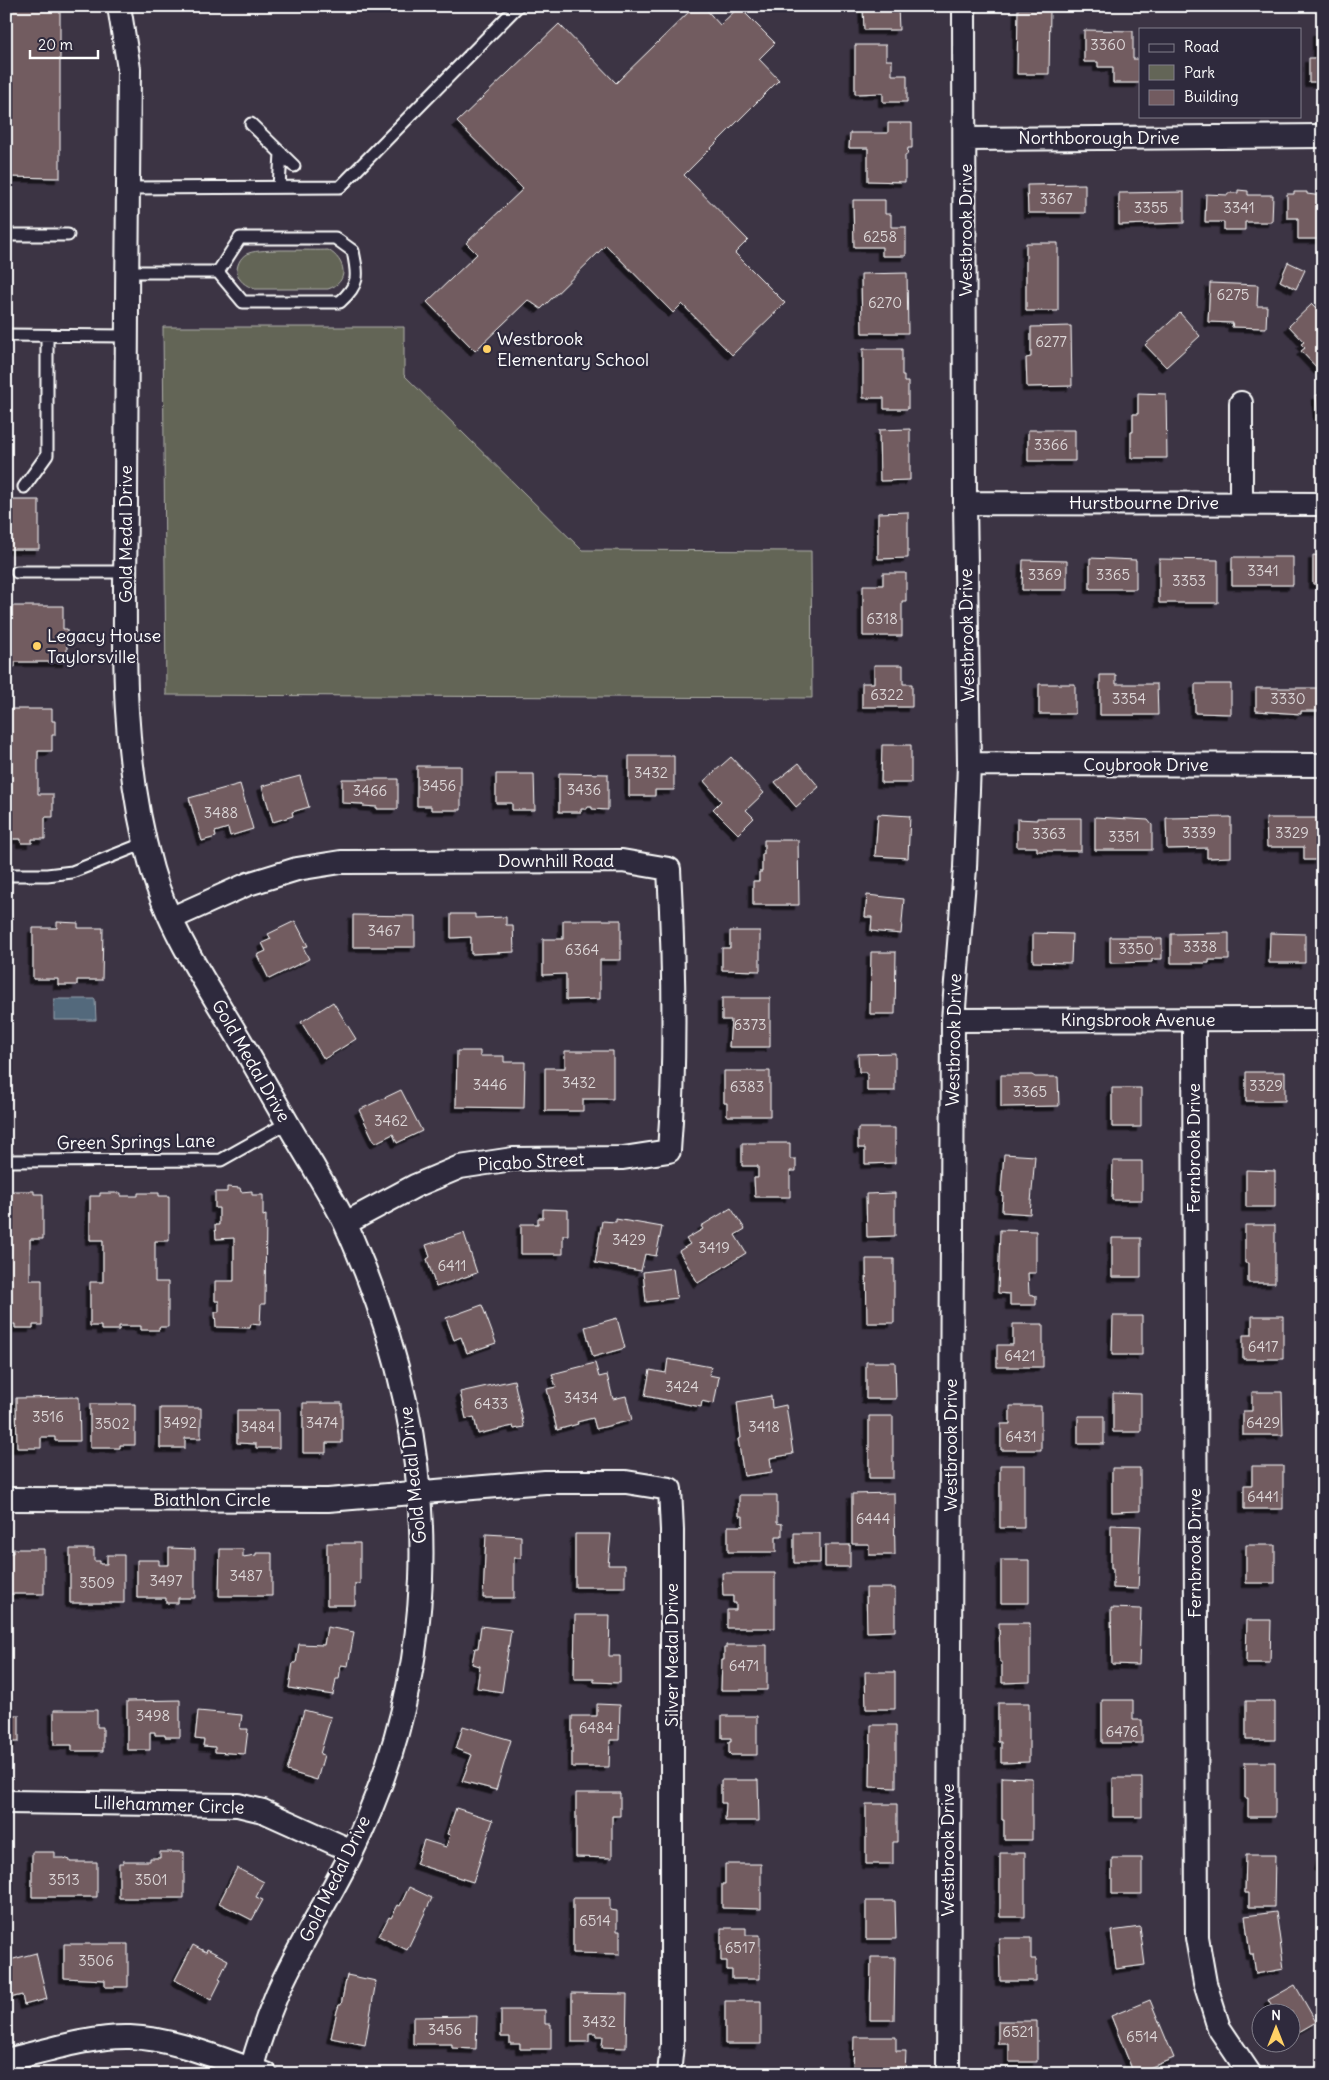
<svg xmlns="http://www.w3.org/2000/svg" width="1329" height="2080" viewBox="0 0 1329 2080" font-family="Delius,sans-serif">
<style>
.green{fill:#636557;stroke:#b1b2ab}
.water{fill:#52697c;stroke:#97a5b0}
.building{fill:#725b60;stroke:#fff;filter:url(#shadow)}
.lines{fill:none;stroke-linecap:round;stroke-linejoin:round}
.lane-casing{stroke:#fff;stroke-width:15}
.street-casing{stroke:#fff;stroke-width:26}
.lane{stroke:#2f2a3d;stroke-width:11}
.street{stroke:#2f2a3d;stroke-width:22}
.poi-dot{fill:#ffd166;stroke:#2f2a3d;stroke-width:2}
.labels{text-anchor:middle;stroke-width:4.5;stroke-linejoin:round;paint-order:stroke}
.number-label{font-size:15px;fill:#dcd6d7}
.street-label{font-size:18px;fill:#fff;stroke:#2f2a3d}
.poi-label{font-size:18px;fill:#fff;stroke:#2f2a3d;text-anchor:start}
</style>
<defs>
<filter id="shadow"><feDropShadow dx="-4.5" dy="4.5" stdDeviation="0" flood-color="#0009"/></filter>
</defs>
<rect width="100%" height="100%" fill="#3c3444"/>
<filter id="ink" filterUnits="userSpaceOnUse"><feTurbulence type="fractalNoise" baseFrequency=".02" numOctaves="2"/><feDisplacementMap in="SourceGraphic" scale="10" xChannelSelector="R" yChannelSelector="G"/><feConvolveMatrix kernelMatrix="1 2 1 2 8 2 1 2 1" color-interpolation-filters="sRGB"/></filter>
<g filter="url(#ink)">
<path class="green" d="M328 250C346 260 350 282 328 289H255C246 286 238 281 237 271 237 263 242 255 249 253 262 248 311 251 328 250Z
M163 327H404V375L582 550 811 551 812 698 166 695Z"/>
<path class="water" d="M54 999H95L96 1020H54Z"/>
<path class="building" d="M6 6H60V178L6 177Z
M695 6H703L720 25 739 7 775 43 759 59 779 80 684 175 748 240 735 253 785 303 732 355 682 304 673 313 606 245 541 309 528 300 475 351 427 302 477 254 466 243 523 189 457 122 559 24 616 83Z
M863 6H898L899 30H864Z
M1018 9H1050L1049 74H1017Z
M1084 30 1133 31V59H1140V83H1113V67H1098V62H1084Z
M1317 31H1323V82H1309V58H1317Z
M855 45H886V60H892V75H907V102H883V93L855 94Z
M888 123H912V148H908L907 155H905V182L868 181V148H849L850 133H888Z
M1085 184V213H1028L1027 185Z
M1238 190 1248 191V195H1273L1272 222H1245V230H1224V222H1205L1206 194 1228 195V193H1238Z
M1184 192V223L1119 225V193Z
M1294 192H1307V194L1322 196 1323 239H1298V218H1287V194H1294Z
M853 200H885V214H891V227H906V256H882V247H854Z
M1026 243H1058V311H1026Z
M1288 262 1305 270 1296 289 1280 281Z
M907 273 908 333H862L861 274Z
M1210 283 1258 285 1257 306H1267L1266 328 1232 327 1233 323 1208 322Z
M1312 304 1323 315V366L1319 370 1301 351 1305 348 1301 344 1304 342 1289 326Z
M1180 313 1200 336 1166 367 1145 345Z
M1071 326 1072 386 1027 387 1026 358 1031 357V327Z
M863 349H902V375H904V382H908V409H884V398H863Z
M6 382H8V415H6Z
M1138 393 1166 394 1167 458H1131V432H1133V414H1138Z
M1316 395H1323V416H1318Z
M910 429V480L880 481 879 430Z
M1028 430H1075V461H1028Z
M6 500H39V549H6Z
M908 512V558L878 559V513Z
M1313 555 1323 556V584H1313Z
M1232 557H1293V585H1232Z
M1090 558 1136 560V589H1090Z
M1159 559 1218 560V603H1159Z
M1023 560 1067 561V590H1022Z
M883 573H906V601H902V636H863V585H883Z
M6 606H63V629H67V662H15V667H6Z
M874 665H903V684H912V707H862V683H874Z
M1100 675H1116V684H1157L1158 715H1100Z
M1039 684H1075V714H1039Z
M1195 684H1231V714L1195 713Z
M1256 688H1320V711H1301V714L1256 711Z
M6 709H52V721H55V735H52V751H38V794H53V817H45V839H32V843H21V839H6Z
M882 745H911V783H881Z
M629 756H674V790H655V796H629Z
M731 757 764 793 746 810 754 818 738 834 713 809 721 801 704 781Z
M799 763 819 787 796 807 775 782Z
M417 766H461V810H431V806H417Z
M559 773 608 774V810L592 809V807H587V809H581V812H559Z
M496 774H534L535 810H512V803H496Z
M300 776 309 807 292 812 293 816 273 822 262 786Z
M342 779H398V809H377V807L363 806 362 804 342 803Z
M240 784 253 829 230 836 228 828 215 832 216 837 202 841 189 798Z
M878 814 910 816 908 858 875 856Z
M1095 817 1148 820 1152 825V850H1095Z
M1231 817V857L1207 858V848L1167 849 1166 818Z
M1037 818H1081V851H1037V847H1017V819L1037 820Z
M1266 818H1318V860H1304V847H1267Z
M764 840H798L799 905H753V881H759V872H762V854H764Z
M867 895 904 899 901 934 871 931 872 917H865Z
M451 914H475V918L506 917V925H513L514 952 471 954V937L451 938Z
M353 915 415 916V947H353Z
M563 920H621V960H600V999L566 1000V974L543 975V939H563Z
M295 921 308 946 303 947 309 959 269 979 257 955 266 951 262 943 271 939 268 934Z
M57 922 78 923V928H103L102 980H77V985H58V979H33V928H57Z
M730 931H760V971L722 970V948H730Z
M1033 933 1072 934 1071 963 1033 962Z
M1229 933V960H1209V963H1171V934Z
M1270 933 1305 934V963H1269Z
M1110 937H1153V939H1162V959H1152V962L1110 963Z
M871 952H896L895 1014H870Z
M722 998H770V1047H729L731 1020H722Z
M333 1002 356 1039 324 1059 301 1022Z
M457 1051H480V1056H504V1062H525L524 1108 456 1107Z
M565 1051H613V1099H583V1111H545V1068H565Z
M895 1053V1091H867V1072H859L858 1054Z
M724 1071H770V1116H727V1103H724Z
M1246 1072H1285V1101H1246Z
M1001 1075H1032L1035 1077H1058L1059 1106 1001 1107Z
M1112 1088H1141V1127H1112Z
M401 1090 422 1131 397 1143 393 1134 375 1143 359 1110Z
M858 1128H895V1163L865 1164V1148H858Z
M742 1143H790V1159H796V1171H790V1197H755L754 1178H758V1166H742Z
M1004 1154 1035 1156 1030 1214 1002 1212 1003 1193 1001 1192Z
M1113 1161H1142V1200H1112Z
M1246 1170 1275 1171V1207H1246Z
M227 1187 240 1188 241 1192 252 1191V1195H263V1216L266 1215 265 1304H261L260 1325 251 1324 250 1328 216 1327 215 1312H219V1301H215V1281H234V1238L216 1239 215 1225H219V1208H215V1192H227Z
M13 1191H34V1194H43V1239H30V1280H42V1325H33V1328H15V1324H6V1193H13Z
M100 1193H121V1196H138V1193H159V1196H169V1241H155V1282H168V1327H159V1330H141V1326H119V1330H101V1326H90V1282H103V1240H90V1196H100Z
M895 1193V1236L867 1237 866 1194Z
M731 1208 745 1229 735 1235 746 1253 698 1283 679 1251 690 1244 686 1239 703 1229 701 1226Z
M543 1209 568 1210V1235H563V1254H521V1224H538V1218H543Z
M616 1219 662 1227 656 1256 645 1254 641 1271 595 1263 602 1221 616 1222Z
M1245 1225H1275V1283H1248V1263H1245Z
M1000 1230 1036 1231V1273H1028L1029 1294 1036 1296V1305H1010V1294L998 1293Z
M464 1233 477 1273 436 1287 427 1259 430 1257 426 1245Z
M1112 1238H1141V1277H1112Z
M866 1259H894V1323H867Z
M673 1268 677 1298 646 1302 643 1272Z
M482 1305 496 1343 467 1353 461 1337 454 1340 446 1318Z
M1113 1316H1142V1355H1112Z
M1252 1316H1283V1359H1243V1335H1252Z
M617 1318 625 1348 593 1357 585 1327Z
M1013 1324H1043V1367H997V1345H1013Z
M668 1359 711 1367 709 1375 719 1377 714 1404 702 1401 701 1407 645 1396 650 1370 666 1373Z
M866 1362H895L896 1399H866Z
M595 1363 599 1377 607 1375 613 1399 626 1396 632 1420 596 1429 593 1418 577 1422 578 1424 557 1430 547 1389 556 1387 552 1374Z
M514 1380 524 1427 514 1429 513 1426 478 1434 474 1417 466 1419 460 1392Z
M1252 1392H1282L1283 1435H1243V1411H1252Z
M1113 1393 1141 1394V1432H1113Z
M771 1396 772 1408 786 1405 793 1454 770 1458 772 1472 744 1476 738 1439 741 1438 737 1402Z
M79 1397 80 1441H55V1437H41V1448H17L16 1398Z
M303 1403H342V1443H326V1453H303Z
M90 1404H135V1445H120V1448H90Z
M1010 1406H1041V1450H1001V1424H1010Z
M160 1408H201V1438H185V1448H160Z
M237 1410H279V1448H256V1444L237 1443Z
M869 1416H893V1478H869Z
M1078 1416H1104V1444H1078Z
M1000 1465H1024V1528H1000Z
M1252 1466H1283V1509H1244V1485H1252Z
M1112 1468H1140V1511L1112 1512Z
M894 1493 895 1555H869V1544H852V1494Z
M739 1495H777V1523L782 1524V1536H776V1552H728V1526H743V1516H739Z
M1111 1525 1141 1526 1138 1589 1113 1588V1569H1111Z
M794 1533H820V1563H794Z
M486 1534 521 1536V1558H514V1598H483Z
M575 1534H611L608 1565H625V1587H575Z
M327 1543H360V1584H355V1605H327Z
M825 1545H850V1567H825Z
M1246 1545H1275V1583H1246Z
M169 1548 195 1549V1598H178V1603H166V1598H137V1560H159V1565H169Z
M13 1549H44V1594H6V1553H13Z
M70 1549H94V1561H100V1564H107V1555H124V1603H70Z
M220 1549H243V1557L256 1555V1553H272V1596H219Z
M1001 1560H1029V1603H1001Z
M722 1573H775V1628H727V1610H736V1603H733V1596H723Z
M866 1588H895V1631L867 1632Z
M1111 1608 1141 1609 1139 1665 1112 1664Z
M575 1615H610L609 1656H620V1683L594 1682V1679H574Z
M1247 1620H1271L1270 1663H1246Z
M999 1623H1030V1682L1002 1683V1662H1000Z
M481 1626 511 1630 502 1692 477 1688 480 1666 472 1664 475 1648H478Z
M327 1627 354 1632 348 1666 341 1665 339 1679H336L333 1695 289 1688 293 1663H296L299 1644 324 1645Z
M726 1645H767V1690H721L722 1660H724V1648H726Z
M865 1672H895V1709H866Z
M180 1700V1737H165V1735H155V1732H150V1750H127V1701Z
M1102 1700H1133V1720H1142V1743H1102Z
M1246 1701H1275V1740H1246Z
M998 1703H1029V1762L1001 1763V1742H998Z
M597 1704 620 1705 619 1740H610L609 1767H572V1716H597Z
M54 1710H97V1727H103V1751H72V1745H54Z
M304 1710 331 1717 320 1754 324 1755 317 1780 287 1771Z
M198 1711 242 1715 240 1729H248L245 1754 215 1752V1747L203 1746 204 1740 195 1739Z
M6 1715H19V1742H6Z
M722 1716H757V1755H731L729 1753V1742H731V1738H722Z
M871 1725H896V1788L870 1787Z
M463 1726 511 1740 496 1790 462 1781 472 1755 456 1749Z
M1245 1762H1275V1817H1248V1798H1245Z
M1002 1777 1032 1778V1840H1004V1820H1002Z
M1113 1778H1142V1817H1113Z
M721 1780H758L759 1821H725L726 1803H721Z
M576 1793H620V1816H612V1858L576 1857Z
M866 1804H897V1842H893V1864H866Z
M456 1808 493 1820 473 1882 416 1864 424 1840 446 1847 450 1835 447 1834Z
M1323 1846V1868L1318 1866Z
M32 1852H55V1858H64L70 1860V1862H97V1897H32Z
M160 1852H184V1898H119V1863H123V1861H150V1858H160Z
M1000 1853H1025V1917H1000Z
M1246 1855H1275L1274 1907H1249V1893H1245Z
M1112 1858H1142V1894H1112Z
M725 1864H761V1909L722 1908V1884H725Z
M237 1868 264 1882 256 1897 263 1900 252 1920 219 1903Z
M409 1887 432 1898 407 1950 379 1936 389 1917 391 1918 398 1905 400 1906Z
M573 1898H610V1910L617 1911V1931H620V1954L573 1953Z
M866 1901H895L896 1939H866Z
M1276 1912 1284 1969 1256 1974 1253 1954H1250L1245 1916Z
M1140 1927 1145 1965 1116 1969 1111 1931Z
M721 1928H746V1935H760V1979H732V1970H727V1961H721Z
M999 1938H1031V1959H1036V1981H1000Z
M64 1944H128V1987H105V1980L64 1978Z
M193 1945 206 1952 207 1949 228 1960 219 1979 221 1980 211 2000 175 1980Z
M36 1953 47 1999 24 2005 22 1995 6 1999V1961Z
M871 1957H895L894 2020H870Z
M347 1975 376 1981 365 2045 331 2038 337 2011 339 2005H341Z
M1295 1985 1316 2022 1292 2036V2012H1275L1268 2000Z
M572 1993 627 1994 626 2048 602 2047 603 2036H596V2033H589V2042H572Z
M1150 2000 1174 2058 1134 2074 1111 2016Z
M725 2001H761V2044H725Z
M501 2010H545V2024H551V2049H520V2044H510V2037H501Z
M477 2016 476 2049 452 2048V2044H413V2017Z
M998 2021H1037V2062H1009V2044H998Z
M854 2037H896V2051H906L905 2074H853Z
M740 2070H764V2074H741Z"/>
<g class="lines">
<g class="lane-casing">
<path id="lane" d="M251 124 294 166
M279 187 281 153
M128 188 340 187 518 6
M6 235H68
M240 238H335L353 251C358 276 360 284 340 302H243L218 272Z
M127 272H218
M6 335 127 336
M24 487 47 455V336
M17 572H125
M6 875H47L72 872 145 843
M6 1161 221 1160 287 1123"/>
</g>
<g class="street-casing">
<path id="street" d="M119 6 129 69C128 213 126 358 126 502 125 625 118 750 152 869 169 931 212 992 244 1047 267 1087 289 1127 313 1166 323 1184 335 1202 344 1221 352 1237 358 1254 365 1270 404 1368 425 1473 421 1579 417 1675 393 1768 351 1854 328 1901 298 1946 277 1994 266 2020 257 2047 250 2074
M966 139 1323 136
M965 503 1323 504
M1241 504V403
M969 764 1323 765
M172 918 248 884 297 869 341 862 622 861 669 869C674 961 676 1060 669 1151L623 1158 513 1159 460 1167 415 1186 346 1223
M953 1020 1323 1019
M1194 1020 1197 1938 1205 1983 1219 2028 1250 2074
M6 1499 328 1500 545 1482H626L670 1489 672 1530V2045L669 2074
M6 1802 238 1805 263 1811 352 1851
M6 2060C46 2051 89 2036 130 2037 177 2039 222 2060 266 2074
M948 2074 953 1020 965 868 969 764 965 503 964 6"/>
</g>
<use href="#lane" class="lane"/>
<use href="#street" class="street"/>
</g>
</g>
<g class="poi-dot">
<circle cx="487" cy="349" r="5"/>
<circle cx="37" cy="646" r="5"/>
</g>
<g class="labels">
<g class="number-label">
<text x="1108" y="50">3360</text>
<text x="1056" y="204">3367</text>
<text x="1151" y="213">3355</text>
<text x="1239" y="213">3341</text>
<text x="880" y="242">6258</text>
<text x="1233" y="300">6275</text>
<text x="885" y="308">6270</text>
<text x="1051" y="347">6277</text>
<text x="1051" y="450">3366</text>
<text x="1263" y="576">3341</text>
<text x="1045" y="580">3369</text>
<text x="1113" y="580">3365</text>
<text x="1189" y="586">3353</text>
<text x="882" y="624">6318</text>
<text x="887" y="700">6322</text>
<text x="1129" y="704">3354</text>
<text x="1288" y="704">3330</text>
<text x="651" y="778">3432</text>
<text x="439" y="791">3456</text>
<text x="584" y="795">3436</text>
<text x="370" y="796">3466</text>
<text x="221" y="818">3488</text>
<text x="1199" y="838">3339</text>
<text x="1292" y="838">3329</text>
<text x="1049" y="839">3363</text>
<text x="1124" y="842">3351</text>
<text x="384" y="936">3467</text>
<text x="1200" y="952">3338</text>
<text x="1136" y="954">3350</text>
<text x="582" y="955">6364</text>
<text x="750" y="1030">6373</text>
<text x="579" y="1088">3432</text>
<text x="490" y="1090">3446</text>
<text x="1266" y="1091">3329</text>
<text x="747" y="1092">6383</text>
<text x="1030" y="1097">3365</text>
<text x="391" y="1126">3462</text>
<text x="629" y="1245">3429</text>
<text x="714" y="1253">3419</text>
<text x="452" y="1271">6411</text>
<text x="1263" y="1352">6417</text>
<text x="1020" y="1361">6421</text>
<text x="682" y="1392">3424</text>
<text x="581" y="1403">3434</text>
<text x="491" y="1409">6433</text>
<text x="48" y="1422">3516</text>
<text x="180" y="1428">3492</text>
<text x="322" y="1428">3474</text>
<text x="1263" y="1428">6429</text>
<text x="112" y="1429">3502</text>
<text x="258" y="1432">3484</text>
<text x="764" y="1432">3418</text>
<text x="1021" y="1442">6431</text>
<text x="1263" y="1502">6441</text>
<text x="873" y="1524">6444</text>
<text x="246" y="1581">3487</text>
<text x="166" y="1586">3497</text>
<text x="97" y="1588">3509</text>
<text x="744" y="1671">6471</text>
<text x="153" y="1721">3498</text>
<text x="596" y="1733">6484</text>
<text x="1122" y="1737">6476</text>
<text x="64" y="1885">3513</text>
<text x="151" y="1885">3501</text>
<text x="595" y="1926">6514</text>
<text x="740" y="1953">6517</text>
<text x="96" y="1966">3506</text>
<text x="599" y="2027">3432</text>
<text x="445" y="2035">3456</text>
<text x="1018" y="2037">6521</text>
<text x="1142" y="2042">6514</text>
</g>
<g class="street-label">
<text x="1099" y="144">Northborough Drive</text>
<text transform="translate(966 230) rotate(-90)" y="6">Westbrook Drive</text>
<text x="1144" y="509">Hurstbourne Drive</text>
<text transform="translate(126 534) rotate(-90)" y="6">Gold Medal Drive</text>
<text transform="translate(967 635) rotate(-91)" y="6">Westbrook Drive</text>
<text x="1146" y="771">Coybrook Drive</text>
<text x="556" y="867">Downhill Road</text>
<text x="1138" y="1026">Kingsbrook Avenue</text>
<text transform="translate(954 1040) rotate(-89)" y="6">Westbrook Drive</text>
<text transform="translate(251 1061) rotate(60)" y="6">Gold Medal Drive</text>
<text transform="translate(136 1142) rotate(-1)" y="6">Green Springs Lane</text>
<text transform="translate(1194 1148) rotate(-90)" y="6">Fernbrook Drive</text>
<text transform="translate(531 1162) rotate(-3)" y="6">Picabo Street</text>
<text transform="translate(951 1445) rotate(-90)" y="6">Westbrook Drive</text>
<text transform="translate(413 1475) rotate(-96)" y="6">Gold Medal Drive</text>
<text x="212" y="1506">Biathlon Circle</text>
<text transform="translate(1195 1553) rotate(-90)" y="6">Fernbrook Drive</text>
<text transform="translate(672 1655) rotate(-90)" y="6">Silver Medal Drive</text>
<text transform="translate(169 1805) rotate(2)" y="6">Lillehammer Circle</text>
<text transform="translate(948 1850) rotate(-90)" y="6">Westbrook Drive</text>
<text transform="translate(335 1879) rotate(-64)" y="6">Gold Medal Drive</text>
</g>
<g class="poi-label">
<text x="497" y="345">Westbrook<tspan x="497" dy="21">Elementary School</tspan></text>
<text x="47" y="642">Legacy House<tspan x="47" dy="21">Taylorsville</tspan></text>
</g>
</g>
<rect width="1329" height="2080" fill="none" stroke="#2f2a3d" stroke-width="25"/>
<rect x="12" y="12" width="1304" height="2055" fill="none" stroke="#fff" stroke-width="2" filter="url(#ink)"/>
<rect x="1139" y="28" width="162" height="90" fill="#2f2a3d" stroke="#827f8b"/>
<rect x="1149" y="44" width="25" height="8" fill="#2f2a3d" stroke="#827f8b"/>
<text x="1184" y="52" font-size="15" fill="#ffffff">Road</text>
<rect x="1149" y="65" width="25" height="15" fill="#636557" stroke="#827f8b"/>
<text x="1184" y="78" font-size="15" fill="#ffffff">Park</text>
<rect x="1149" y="90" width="25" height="15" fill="#725b60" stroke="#827f8b"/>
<text x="1184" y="102" font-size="15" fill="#ffffff">Building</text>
<g transform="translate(1276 2028)"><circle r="24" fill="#2f2a3d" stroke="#827f8b"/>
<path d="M0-4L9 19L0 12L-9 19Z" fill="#ffd166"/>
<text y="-8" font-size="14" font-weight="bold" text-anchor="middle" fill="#ffffff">N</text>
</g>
<path d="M30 50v8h68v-8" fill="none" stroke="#ffffff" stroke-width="2.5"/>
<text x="38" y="50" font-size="15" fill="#ffffff" stroke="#2f2a3d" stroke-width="4" paint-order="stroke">20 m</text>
</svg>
